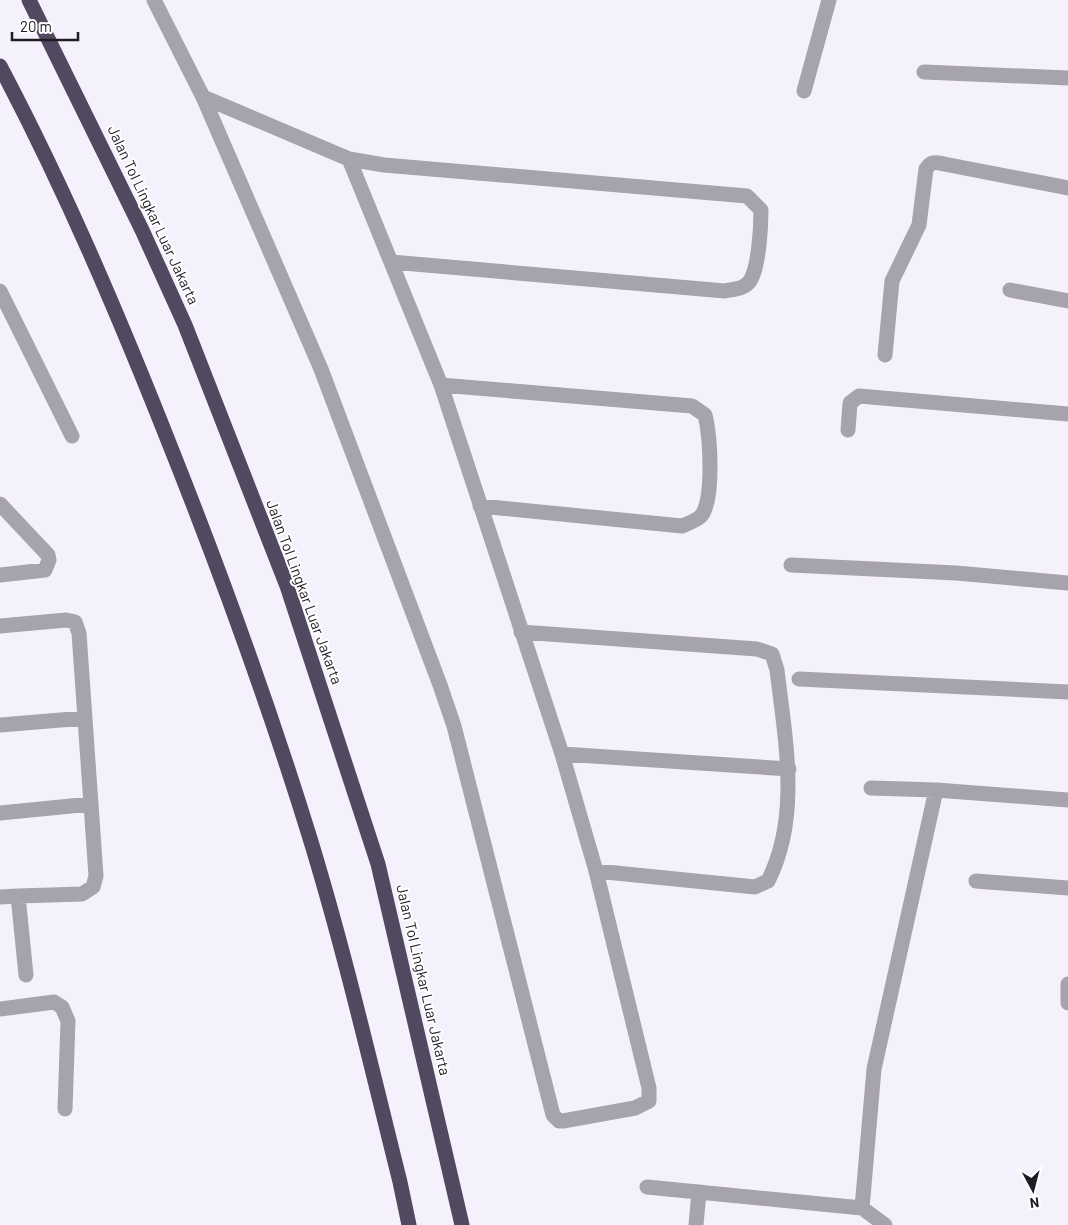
<svg xmlns="http://www.w3.org/2000/svg" width="1068" height="1225" viewBox="0 0 1068 1225" font-family="Barlow,sans-serif">
<style>
.lines{fill:none;stroke-linecap:round;stroke-linejoin:round}
.minor{stroke:#a6a2ae;stroke-width:15}
.highway{stroke:#514960;stroke-width:15}
.labels{text-anchor:middle;stroke-width:4;stroke-linejoin:round;paint-order:stroke}
.street-label{font-size:15px;fill:#201c26;stroke:#fff}
</style>
<rect width="100%" height="100%" fill="#f5f1fc"/>
<g class="lines">
<path class="minor" d="M154 0 203 97 349 159 441 385 562 754 596 871 649 1088V1101L635 1108 563 1121H559L553 1115 454 726 440 685 321 369 203 97
M924 72 1068 78
M804 91 829 0
M349 159 384 165 747 196 761 210C761 226 759 267 750 281 744 289 734 289 725 291L391 262
M1010 290 1068 301
M0 291 72 436
M885 355 892 281 919 225 926 169C931 161 935 162 944 164L1068 188
M441 385 692 406 705 415C710 435 715 503 700 517 695 521 687 524 682 526L480 506
M848 430 850 403 859 396 1068 414
M0 504 48 555 49 560 45 570 0 575
M791 565 956 573 1068 583
M0 626 66 620 75 622 79 633 96 876 93 887 82 894 18 896 26 975
M521 632 757 649 772 654 777 670C785 739 801 816 768 881L755 887 596 871
M799 679 1068 692
M0 725 85 718
M562 754 789 769
M871 788 936 790 1068 800
M0 813 91 804
M976 881 1068 888
M0 897 18 896
M1068 984V1003
M0 1009 54 1002 62 1007 68 1021 65 1109
M647 1187 862 1208
M696 1225 699 1192
M885 1225 862 1208 874 1069 936 790"/>
<path class="highway" d="M29 0 142 230 185 325 287 586 378 864 462 1225
M0 66C66 191 121 321 173 453 223 579 269 706 309 835 344 949 371 1066 400 1182L409 1225"/>
</g>
<g class="labels">
<g class="street-label">
<text transform="translate(153 215) rotate(65)" y="5">Jalan Tol Lingkar Luar Jakarta</text>
<text transform="translate(304 592) rotate(70)" y="5">Jalan Tol Lingkar Luar Jakarta</text>
<text transform="translate(423 980) rotate(77)" y="5">Jalan Tol Lingkar Luar Jakarta</text>
</g>
</g>
<g transform="translate(1033 1190) rotate(173)" stroke="#ffffff" stroke-width="4" paint-order="stroke">
<path d="M0-4L9 19L0 12L-9 19Z" fill="#201c26"/>
<text y="-8" font-size="14" font-weight="bold" text-anchor="middle" fill="#201c26">N</text>
</g>
<path d="M12 32v8h66v-8" fill="none" stroke="#201c26" stroke-width="2.5"/>
<text x="20" y="32" font-size="15" fill="#201c26" stroke="#ffffff" stroke-width="4" paint-order="stroke">20 m</text>
</svg>
